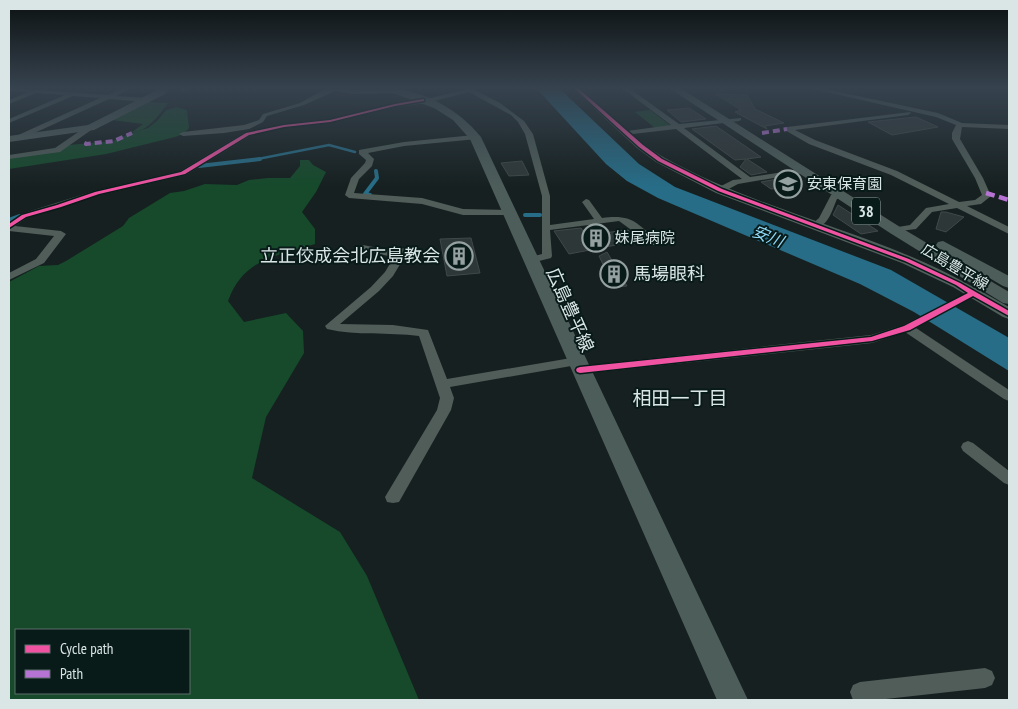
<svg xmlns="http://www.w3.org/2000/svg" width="1018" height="709" viewBox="0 0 1018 709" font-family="'PT Sans Narrow','Noto Sans JP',sans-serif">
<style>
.green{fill:#1c4a2d}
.forest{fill:#164a2b;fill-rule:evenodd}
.water{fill:#276d87}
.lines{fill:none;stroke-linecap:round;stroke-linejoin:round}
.stream-far1{stroke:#276d87;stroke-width:2.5}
.stream{stroke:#276d87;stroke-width:4}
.building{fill:#2e3737;stroke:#404849}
.street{fill:#505d59;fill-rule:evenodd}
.secondary{fill:#515f5c;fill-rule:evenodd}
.primary{fill:#4d5d5a;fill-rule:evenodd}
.tram{stroke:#525c59;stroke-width:1}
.quiet-far1{stroke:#b673d3;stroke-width:4;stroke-dasharray:7 4;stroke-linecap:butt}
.quiet{stroke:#b673d3;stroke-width:4.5;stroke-dasharray:9 4.5;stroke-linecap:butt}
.cycleway-casing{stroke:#081b19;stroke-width:3}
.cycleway{fill:#f153a3;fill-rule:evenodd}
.labels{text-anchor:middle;stroke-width:4;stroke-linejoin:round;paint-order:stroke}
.far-poi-label{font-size:15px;fill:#dae6e5;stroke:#081b19;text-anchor:start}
.far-street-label{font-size:15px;fill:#dae6e5;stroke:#081b19}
.shield{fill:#081b19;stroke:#9ba9a8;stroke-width:1}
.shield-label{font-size:16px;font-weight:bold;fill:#dae6e5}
.far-water-label{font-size:16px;font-style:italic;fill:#90d6f4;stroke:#081b19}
.poi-label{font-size:18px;fill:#dae6e5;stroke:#081b19;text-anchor:end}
.street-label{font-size:18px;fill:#dae6e5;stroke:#081b19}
.neighbourhood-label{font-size:19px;fill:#dae6e5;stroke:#081b19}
</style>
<rect width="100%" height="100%" fill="#162020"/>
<path class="green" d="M148 102 168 103C158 116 149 131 132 132L143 124 112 120Z
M650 110 671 126 655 128 635 112Z"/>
<path class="forest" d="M177 107 187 110 189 128 183 134 175 137 106 154 9 169V158L69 145 113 141 131 133 148 128 158 120 166 110Z
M300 160H309L313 165 326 172 316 192 302 212 315 229V244C275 257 244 258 228 301L244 322 286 313 303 331 304 353 266 417 252 478 340 532 367 576 419 700H9V282L39 266 58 265 66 261 123 226 129 218 170 193 184 191 205 184 237 185 249 180 268 178H290L300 166ZM16 630H189V693H16Z"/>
<path class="water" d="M536 88H559L639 164 675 187 891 270 1004 335 1009 338V371L914 312 860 284 658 198 627 181 606 164Z"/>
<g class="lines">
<path class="stream-far1" d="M248 161 329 145 355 152"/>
<path class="stream" d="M199 166 260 159
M370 195 365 194 377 178 376 171
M525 215H540
M9 220 20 216"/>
</g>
<path class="building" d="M716 94 747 95 755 109 784 123 765 126 767 129 735 112 741 110Z
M689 108 706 119 681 122 667 110Z
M916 117 938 127 892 135 868 122Z
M716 126 761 157 747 159 767 172 751 175 740 167 746 159 735 160 692 129Z
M522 161 529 175 509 176 501 163Z
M777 179 788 187 771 189 761 182Z
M838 205 878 231 861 234 833 215Z
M941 212H946L964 217 946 232 936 229Z
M581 228 586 235 628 230 637 241 569 254 554 231Z
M471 238 480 273 447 276 440 239Z
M607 252 627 286 614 287 599 256Z"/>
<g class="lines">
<path class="street" d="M9 88 108 95 123 88H131L117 96 147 98 150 100 147 102 109 99 19 140H16V136L100 98 73 96 9 123V119L65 95 36 93 9 104V100L28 92 9 91Z
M182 88H189L183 92 180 90Z
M327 88 354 90 398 89 401 91 398 93 354 94 335 91 304 105 267 116 263 122 249 129 224 133 183 136 179 134 183 132 244 125 259 120 263 114 300 103Z
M463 88H471L500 103 524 121 533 134 550 196V225L594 219 582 202 586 199 589 200 602 218C633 214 636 223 658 241V245H652L619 221 550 230 552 256 551 258 531 263 527 262 526 260 527 258 542 254V196L525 134 518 122 511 115 469 92 426 103 395 107 330 123 284 128 250 136 186 175 100 195 27 218 15 226 61 231 66 234 44 263 9 280V273L36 259 54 236 9 231V222L21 214 94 191 180 171 245 132 284 124 330 119 395 103 426 99 464 90Z
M622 88H629L679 124 741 118V120L739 121 684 128 750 177 803 169 807 171 803 173 738 184 723 192H717V188L733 180 742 179 676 129 624 135 623 133 627 131 671 125Z
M809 88H820L938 113 962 123 1009 125V129L962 127 960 139 983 178 991 196 981 204 967 206 1009 227V234L957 208 932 212 916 229 892 232V228L910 225 926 208 949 204 891 175 809 144 783 129 787 127 910 112 911 113 908 115 795 130 815 140 897 171 959 202 975 200 982 195 975 178 952 139V133L956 125 936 117Z
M87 126 94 128 60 152 9 159V155L55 148Z
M474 135 478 137 477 139 404 146 368 153 374 159 372 166 359 179 354 193 422 198 463 209 510 210 515 213 513 215H463L422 204 349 198 345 195 351 178 365 163 366 160 359 154V150L404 142Z
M841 193 845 196 837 199C832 210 828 229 813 227L811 225 819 218 831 195Z
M363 245 398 252 403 248 408 251 393 276 379 291 340 324 393 325 428 330 447 379 577 357 583 361 577 365 450 387 454 398 451 410 399 502 393 503 387 502 385 497 437 410 440 398 419 336C388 332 357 336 327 329L325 326 371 287 385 272 394 257 359 250V246Z
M973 290 979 293 977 295 916 328 1009 390V401L1004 399 905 332 872 343 580 374 574 370 580 366 871 335 903 325Z
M968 441 973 443 1009 471V485L1004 483 963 451 961 447 963 443Z
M985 668 992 671 995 678 992 685 985 688 877 700H853L850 692 853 685 860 682Z"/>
<path class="secondary" d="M161 88H170L165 94 94 130 9 142V136L88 125Z
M572 88H581C607 111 636 142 665 158 743 201 830 223 912 257 946 271 977 289 1009 307V319L1003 317 953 287 902 263 716 193 656 162 637 148Z"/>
<path class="primary" d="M379 88C418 87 457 107 481 137L748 700H717L470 139 453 120 434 108Z
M669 88H680L900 227 1009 292V304L1003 303 890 233Z
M943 241 1009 276V288L1003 286 938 248 936 245 938 242Z"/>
<path class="tram" d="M678 88 934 250 1009 294"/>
<path class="quiet-far1" d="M762 133 787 129
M87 142 86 144 114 141 132 133"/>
<path class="quiet" d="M986 193 1009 200"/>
<g class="cycleway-casing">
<path id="cycleway" d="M574 88H578L643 145 662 159 722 189 909 259 960 283 1009 311V316L973 296 910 330 872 341 580 373 577 372 576 370 577 368 580 367 871 337 904 326 968 293 956 285 905 261 718 191 658 161 639 147Z
M423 99H424V101L395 106 330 122 284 127 249 135 185 174 99 194 61 207 26 217 9 228V224L22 215 57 205 95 192 181 172 246 133 284 125 330 120 395 104Z"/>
</g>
<use href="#cycleway" class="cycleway"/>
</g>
<linearGradient id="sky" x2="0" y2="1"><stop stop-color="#0c1212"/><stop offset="0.47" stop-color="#36424e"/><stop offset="1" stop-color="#36424e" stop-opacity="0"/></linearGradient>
<rect width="1018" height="187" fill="url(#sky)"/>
<defs>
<g id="school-ring" transform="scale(1.4375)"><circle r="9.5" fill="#081b19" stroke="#95a1a0" stroke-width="1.5"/><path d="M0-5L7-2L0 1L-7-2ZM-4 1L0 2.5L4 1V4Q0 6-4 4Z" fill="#95a1a0"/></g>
<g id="building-ring" transform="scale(1.4375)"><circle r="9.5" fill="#081b19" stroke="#95a1a0" stroke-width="1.5"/><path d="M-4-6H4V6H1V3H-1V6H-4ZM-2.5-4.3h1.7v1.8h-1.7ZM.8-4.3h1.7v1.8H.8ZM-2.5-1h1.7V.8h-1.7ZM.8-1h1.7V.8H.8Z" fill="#95a1a0"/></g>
</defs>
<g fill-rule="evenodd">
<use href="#school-ring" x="788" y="184"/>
<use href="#building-ring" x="596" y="238"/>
<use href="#building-ring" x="459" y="256"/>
<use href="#building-ring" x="614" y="274"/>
</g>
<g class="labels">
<g class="far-poi-label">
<text x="807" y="189">安東保育園</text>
<text x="615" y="243">妹尾病院</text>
</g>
<g class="far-street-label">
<text transform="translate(955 267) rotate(31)" y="5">広島豊平線</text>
</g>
<rect class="shield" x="852" y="197.5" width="28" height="27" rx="4"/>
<g class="shield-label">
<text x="866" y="217">38</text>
</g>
<g class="far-water-label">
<text transform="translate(768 236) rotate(22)" y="6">安川</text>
</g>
<g class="poi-label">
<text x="440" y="262">立正佼成会北広島教会</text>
<text x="633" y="280" text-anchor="start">馬場眼科</text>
</g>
<g class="street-label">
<text transform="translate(570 310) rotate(66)" y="6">広島豊平線</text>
</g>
<g class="neighbourhood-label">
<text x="680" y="405">相田一丁目</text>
</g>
</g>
<rect width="1018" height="709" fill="none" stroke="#dae6e5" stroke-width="20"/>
<rect x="15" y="629" width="175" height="65" fill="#081b19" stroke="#5c6c6b"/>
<rect x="25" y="645" width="25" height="8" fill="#f153a3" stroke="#5c6c6b"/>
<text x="60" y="654" font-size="15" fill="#dae6e5">Cycle path</text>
<rect x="25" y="670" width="25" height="8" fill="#b673d3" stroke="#5c6c6b"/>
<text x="60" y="679" font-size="15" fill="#dae6e5">Path</text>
</svg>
